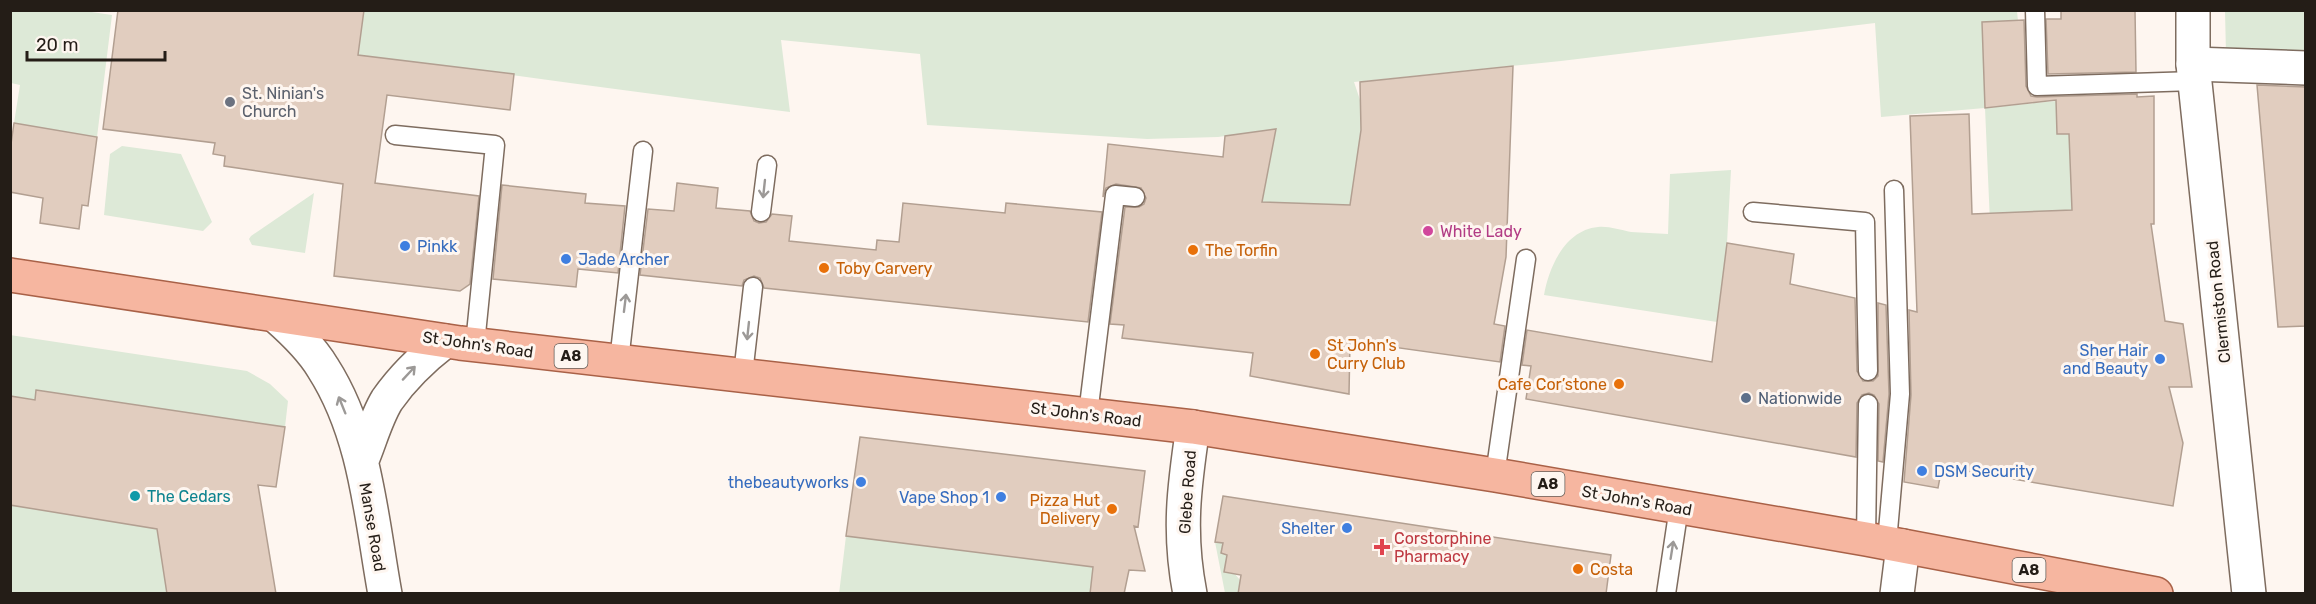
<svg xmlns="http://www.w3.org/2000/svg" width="2316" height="604" viewBox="0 0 2316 604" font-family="Rubik,sans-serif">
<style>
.green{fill:#dde9d7}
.building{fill:#e1cdbf;stroke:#b29f91;stroke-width:1.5}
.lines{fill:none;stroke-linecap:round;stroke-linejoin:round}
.lane-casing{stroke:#7e6c5f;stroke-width:21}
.street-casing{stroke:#7e6c5f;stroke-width:36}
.secondary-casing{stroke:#7e6c5f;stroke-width:36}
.primary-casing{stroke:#a96147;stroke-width:36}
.lane{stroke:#fff;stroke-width:18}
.street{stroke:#fff;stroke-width:33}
.secondary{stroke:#fff;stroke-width:33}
.primary{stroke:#f6b6a0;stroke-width:33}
.oneway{stroke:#9c9997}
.worship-dot{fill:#6b7280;stroke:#fef6f0;stroke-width:2}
.hotel-dot{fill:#d1479c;stroke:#fef6f0;stroke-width:2}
.shop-dot{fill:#3f7fe0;stroke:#fef6f0;stroke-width:2}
.food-dot{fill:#e8710a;stroke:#fef6f0;stroke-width:2}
.service-dot{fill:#5c6f8a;stroke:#fef6f0;stroke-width:2}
.culture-dot{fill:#0f9aa8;stroke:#fef6f0;stroke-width:2}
.health-dot{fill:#e0444e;stroke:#fef6f0;stroke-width:2}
.labels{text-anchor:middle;stroke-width:6;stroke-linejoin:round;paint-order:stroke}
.shield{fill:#fef6f0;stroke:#655e58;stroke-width:1.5}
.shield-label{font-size:15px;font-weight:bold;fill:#241d17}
.worship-label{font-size:16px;fill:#5b616d;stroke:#fef6f0;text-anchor:start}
.hotel-label{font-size:16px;fill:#b23c85;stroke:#fef6f0;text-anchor:start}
.shop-label{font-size:16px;fill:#366cbe;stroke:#fef6f0;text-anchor:end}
.food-label{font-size:16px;fill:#c56008;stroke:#fef6f0;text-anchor:start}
.street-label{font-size:16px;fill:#241d17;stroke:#fef6f0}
.service-label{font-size:16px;fill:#4e5e75;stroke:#fef6f0;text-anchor:start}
.culture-label{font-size:16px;fill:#0d838f;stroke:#fef6f0;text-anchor:start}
.health-label{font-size:16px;fill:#be3a42;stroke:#fef6f0;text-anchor:start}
</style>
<rect width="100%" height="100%" fill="#fef6f0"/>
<path class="green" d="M78 10 112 15 97 137 14 123 20 85 11 83 10 11Z
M364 10 2017 11 2018 21 1982 22 1985 108 2056 101 2057 134H2071L2072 215 2066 210 2024 212 1991 246 1985 108 1881 117 1875 23 1561 61 1354 82 1360 100 1361 130 1350 205 1327 204 1326 226 1250 268 1275 129 1218 137 1147 139 927 125 920 54 781 40 790 112C646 94 502 73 358 55Z
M2225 11H2305V60L2226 54Z
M122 146 181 154 212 222 203 231 104 215 110 154Z
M1731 170 1727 243 1717 322 1544 295C1549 267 1565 230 1598 227 1609 226 1620 230 1631 232 1643 233 1655 233 1668 234L1670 174Z
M314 193 305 253 252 245 249 239 251 236Z
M10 335 247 371 270 384 288 401 285 427 37 390 35 400 11 396Z
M10 505 157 529 167 593H11Z
M846 536 1093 566 1090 593 839 594Z
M1215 542 1223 543 1227 555 1225 572 1235 574 1240 580 1238 593H1225Z"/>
<path class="building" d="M118 10H364L358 55 514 74 510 110 387 95 375 183 479 196 470 284 460 291 334 276 343 184 224 166 225 156 213 154 215 143 103 129Z
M2061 10H2135L2136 72 2048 74 2046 19H2061Z
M2024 20 2026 86 2031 96 2037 97 2137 94V97L2154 96V224H2151L2165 321 2183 324 2192 387H2169L2183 443 2173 506 1942 467 1938 488 1904 482 1911 395 1909 310 1917 312 1910 116 1969 114 1972 214 2072 210 2069 134H2057L2056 100 1985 108 1982 22Z
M1513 66 1506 257 1494 324 1505 326 1500 362 1350 341 1349 394 1250 376 1253 353 1122 338 1124 325 1110 324 1125 207H1139L1144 204 1146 198 1141 188 1116 184 1106 188 1103 197 1108 144 1223 157 1225 136 1276 129 1262 202 1350 205 1361 130 1360 82Z
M2257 85 2306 87V326L2278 327Z
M14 123 97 137 88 206 82 205 79 229 40 223 43 198 10 192V151Z
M677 183 718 188 716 208 750 211 754 221 759 223 766 222 772 214 792 216 789 241 876 250 877 240 899 242 903 203 1005 213 1006 203 1102 212 1088 322 764 288 760 278 754 276 744 280 742 286 640 275 648 209 674 211Z
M502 185 586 194 585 203 625 206 618 273 578 269 576 287 493 279Z
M1727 243 1794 254 1790 284 1855 298 1857 371 1863 381H1873L1878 376V303L1886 305 1889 394 1883 462 1878 461 1879 404 1874 395 1869 393 1862 395 1857 403 1856 457 1526 399 1531 366 1522 365 1527 330 1712 362Z
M36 390 285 427 276 487 258 485 276 594H167L157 529 10 505V396L35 400Z
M860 437 1145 471 1138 527 1134 526 1145 571 1129 570 1124 594H1090L1093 567 846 536Z
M1223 496 1611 555 1606 594H1238L1241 575 1224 572 1227 555 1221 553 1223 543 1215 542Z"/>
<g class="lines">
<g class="lane-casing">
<path id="lane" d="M2035 10 2037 86 2195 81
M395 135 495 145 475 344
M761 212 767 165
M1753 212 1865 222 1868 371
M619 361 643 151
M743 374 753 287
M1088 414 1115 195 1135 197
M1495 475 1526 259
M1866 539 1868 404
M1887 542 1900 394 1894 190
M1666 594 1679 507"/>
</g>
<g class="street-casing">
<path id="street" d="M2193 64 2306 68
M277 317C294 332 311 348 323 368 366 435 371 517 385 594
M362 460C370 441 376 418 387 400 403 377 423 358 445 341
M1190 594C1178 533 1184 487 1193 427
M1897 594 1903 546"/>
</g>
<g class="secondary-casing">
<path id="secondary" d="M2193 10V64L2249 594"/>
</g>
<g class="primary-casing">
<path id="primary" d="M10 275C160 298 310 321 460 343L1193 427 1495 475 1866 539 2156 594"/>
</g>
<use href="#lane" class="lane"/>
<use href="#street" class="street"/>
<use href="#secondary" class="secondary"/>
<use href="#primary" class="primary"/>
</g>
<defs><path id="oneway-shaft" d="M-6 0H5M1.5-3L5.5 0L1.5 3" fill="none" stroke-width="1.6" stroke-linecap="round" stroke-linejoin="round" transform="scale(1.5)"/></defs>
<g class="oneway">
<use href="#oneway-shaft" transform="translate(764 189) rotate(96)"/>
<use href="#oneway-shaft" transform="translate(625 303) rotate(-83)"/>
<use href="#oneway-shaft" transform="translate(748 331) rotate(96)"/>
<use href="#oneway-shaft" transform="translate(409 373) rotate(-47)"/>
<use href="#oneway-shaft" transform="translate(342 405) rotate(-112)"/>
<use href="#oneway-shaft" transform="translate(1672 550) rotate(-81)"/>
</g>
<circle class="worship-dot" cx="230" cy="102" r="6"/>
<circle class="hotel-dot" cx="1428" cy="231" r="6"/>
<g class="shop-dot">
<circle cx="405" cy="246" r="6"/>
<circle cx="566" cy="259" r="6"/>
<circle cx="2160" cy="359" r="6"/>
<circle cx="1922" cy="471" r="6"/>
<circle cx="861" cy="482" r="6"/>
<circle cx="1001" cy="497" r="6"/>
<circle cx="1347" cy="528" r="6"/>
</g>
<g class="food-dot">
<circle cx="1193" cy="250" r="6"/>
<circle cx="824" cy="268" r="6"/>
<circle cx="1315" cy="354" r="6"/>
<circle cx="1619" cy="384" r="6"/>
<circle cx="1112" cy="509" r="6"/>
<circle cx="1578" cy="569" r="6"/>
</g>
<circle class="service-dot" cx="1746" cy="398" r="6"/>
<circle class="culture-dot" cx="135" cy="496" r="6"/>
<path class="health-dot" d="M1379 538h6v6h6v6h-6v6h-6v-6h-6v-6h6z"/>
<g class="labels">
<g class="shield">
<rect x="554.5" y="344" width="33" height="24" rx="4.5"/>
<rect x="1531.5" y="472" width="33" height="24" rx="4.5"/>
<rect x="2012.5" y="558" width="33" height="24" rx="4.5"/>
</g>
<g class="shield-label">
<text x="571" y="361">A8</text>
<text x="1548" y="489">A8</text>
<text x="2029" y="575">A8</text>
</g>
<g class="worship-label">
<text x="242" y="99">St. Ninian's<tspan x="242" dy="18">Church</tspan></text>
</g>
<g class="hotel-label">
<text x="1440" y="237">White Lady</text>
</g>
<g class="shop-label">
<text x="417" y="252" text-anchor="start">Pinkk</text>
<text x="578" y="265" text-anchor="start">Jade Archer</text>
<text x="2148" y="356">Sher Hair<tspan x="2148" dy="18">and Beauty</tspan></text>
<text x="1934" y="477" text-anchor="start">DSM Security</text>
<text x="849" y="488">thebeautyworks</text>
<text x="989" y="503">Vape Shop 1</text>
<text x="1335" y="534">Shelter</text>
</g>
<g class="food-label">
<text x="1205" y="256">The Torfin</text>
<text x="836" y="274">Toby Carvery</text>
<text x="1327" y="351">St John's<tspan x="1327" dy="18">Curry Club</tspan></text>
<text x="1607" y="390" text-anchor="end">Cafe Cor’stone</text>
<text x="1100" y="506" text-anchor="end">Pizza Hut<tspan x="1100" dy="18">Delivery</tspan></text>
<text x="1590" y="575">Costa</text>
</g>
<g class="street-label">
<text transform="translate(2218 302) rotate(-96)" y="6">Clermiston Road</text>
<text transform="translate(478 344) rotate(8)" y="6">St John's Road</text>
<text transform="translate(1086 414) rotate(7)" y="6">St John's Road</text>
<text transform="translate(1187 492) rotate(-86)" y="6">Glebe Road</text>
<text transform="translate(1637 500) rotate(10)" y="6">St John's Road</text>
<text transform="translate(373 527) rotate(80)" y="6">Manse Road</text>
</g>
<g class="service-label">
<text x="1758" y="404">Nationwide</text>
</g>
<g class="culture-label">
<text x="147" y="502">The Cedars</text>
</g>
<g class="health-label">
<text x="1394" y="544">Corstorphine<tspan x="1394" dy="18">Pharmacy</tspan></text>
</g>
</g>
<rect width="2316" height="604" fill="none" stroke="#241d17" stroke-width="24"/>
<path d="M27 51v9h138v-9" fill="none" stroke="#241d17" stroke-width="3"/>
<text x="36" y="51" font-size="18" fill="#241d17" stroke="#fef6f0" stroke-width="4.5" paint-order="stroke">20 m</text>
</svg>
